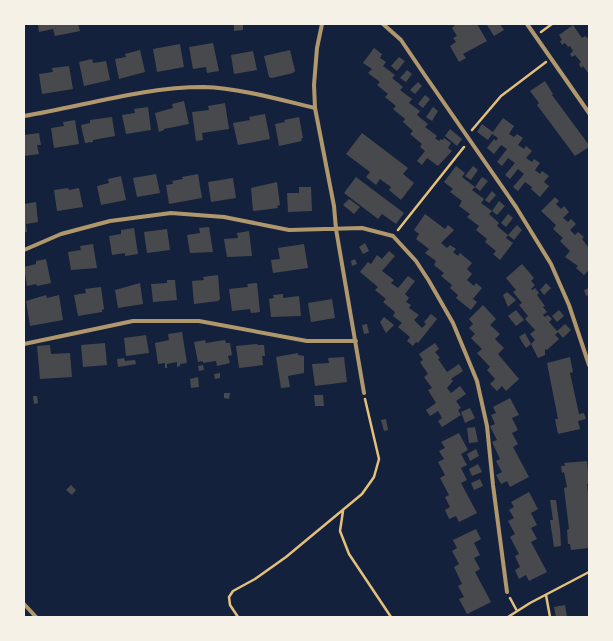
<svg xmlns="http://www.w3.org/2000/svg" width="613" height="641" viewBox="0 0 613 641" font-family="Arial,sans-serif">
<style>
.building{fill:#48494c}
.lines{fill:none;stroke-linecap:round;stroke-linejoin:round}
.path{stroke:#e5c07b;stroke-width:2.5}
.minor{stroke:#b1986c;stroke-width:4}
</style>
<rect width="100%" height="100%" fill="#14213d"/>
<path class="building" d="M38 24H78L80 31 55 36 53 29 39 32Z
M234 24H243V30L234 31Z
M456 24H477L487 41 463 54 466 58 459 62 450 46 456 42 453 38 457 36 452 28Z
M489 24H500L504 30 494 36 487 25Z
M573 25 582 38 585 36 589 39V74L583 66 581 68 579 64 581 62 575 55 572 57 570 54 573 51 570 46 568 47 565 43 562 45 560 41 562 40 559 35Z
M213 43 219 71 207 73 206 67 193 69 189 47Z
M180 44 184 67 157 72 153 49Z
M374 48 382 54 380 58 386 62 383 66 395 75 392 78 403 87 400 90 412 99 409 103 420 111 417 115 428 124 425 127 437 136 435 138 439 141 441 139 443 140 444 138 451 143 448 148 452 151 438 166 427 158 422 165 417 161 425 151 420 147 422 144 410 134 413 131 403 122 405 119 393 109 396 106 385 97 388 94 377 85 380 82 368 73 372 69 363 63Z
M140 50 145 72 119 79 115 59 126 57 125 54Z
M290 50 295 71 293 73 272 78 269 77 264 56Z
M253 51 257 70 234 74 231 55Z
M399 57 405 61 397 71 391 66Z
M92 59 93 63 106 61 110 80 84 86 79 62Z
M69 66 73 89 42 94 39 74 53 72 52 68Z
M407 70 412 74 406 82 400 78Z
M545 81 553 94 552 95 589 145V147L575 156 537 105 539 103 530 91Z
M418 82 422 86 415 94 410 90Z
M425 95 430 99 423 108 418 104Z
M184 101 189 124 164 129V130L159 132 155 113 173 108 172 104Z
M225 103 229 129 202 133 203 140 196 141 192 112 209 110 208 106Z
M148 107 151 130 126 134 122 115 135 113 134 109Z
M433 107 438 111 432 121 426 117Z
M265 114 270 139 238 145 233 123 250 120 249 117Z
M112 117 115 136 93 140V142L85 143 81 125 90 123V120Z
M299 117 303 138 301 139 302 141 279 146 275 124 285 122 284 120Z
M503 118 514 126 509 134 514 137 517 134 523 138 518 145 524 149 526 146 532 151 526 158 532 162 534 159 540 163 535 170 540 174 542 171 549 176 544 182 549 186 540 197 531 189 532 187 525 182 518 191 513 187 524 174 518 169 510 179 505 175 515 163 508 158 502 166 497 162 507 149 501 145 494 154 487 148 494 139 496 141 498 138 492 134 488 140 477 132 482 124 493 132Z
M75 120 79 144 54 148 51 128 64 126 63 122Z
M450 129 462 139 457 146 445 136Z
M39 133 41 145H37L39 154 24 156V135Z
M362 133 408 168 403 174 414 183 401 200 389 190 391 187 380 179 376 185 366 177 370 172 346 154Z
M456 166 465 173 462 177 475 187 472 190 484 199 481 203 492 211 489 214 499 223 497 226 508 235 506 238 513 243 500 260 493 254 496 251 485 242 487 239 476 230 479 226 467 217 470 214 459 206 462 201 450 192 453 189 444 182Z
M473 166 478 170 471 180 465 176Z
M156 174 160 193 137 197 133 178Z
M198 174 202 198 169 204 166 185 173 184 172 181 183 179 182 177Z
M121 176 126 200 101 205 97 186 109 183 108 179Z
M356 177 404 213 396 224 382 214 378 219 344 193Z
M482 177 488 181 480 191 475 187Z
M233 178 236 198 211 202 208 182Z
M277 182 280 205 277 206 278 208 253 211 251 188Z
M299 187H311L312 211 288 212 287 193H299Z
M68 188 69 190 79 188 83 207 57 211 54 190Z
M492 191 496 195 489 203 485 200Z
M555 197 559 201 556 204 561 209 564 206 569 212 563 218 568 222 571 219 576 224 570 230 575 235 578 232 584 237 582 239 589 248V270L584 275 576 268 578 266 565 257 570 251 560 241 563 238 553 229 556 225 541 211Z
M349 199 360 207 354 214 343 205Z
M499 201 505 206 497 215 492 211Z
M36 202 38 222 26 224 27 232H24V204Z
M425 214 445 229 448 225 454 230 441 243 447 248 450 245 456 249 453 252 458 256 460 253 472 263 467 269 472 274 467 280 474 286 476 283 482 288 473 299 477 302 471 310 456 298 458 295 450 288 452 285 441 276 444 273 434 265 436 261 425 253 429 249 416 239 419 234 414 230Z
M508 214 513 218 506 227 501 223Z
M517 225 522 230 514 240 508 235Z
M209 227 213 252 190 253 187 235 200 233 199 228Z
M134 228 138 254 125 256V253L112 255 109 236 121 234V230Z
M167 229 170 250 147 253 144 232Z
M249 231 252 256 227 257 224 239 238 238 237 233Z
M365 243 369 251 363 254 359 247Z
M93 244 97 268 71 270 68 252 81 250 80 246Z
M304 244 308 268 273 273 271 260 280 259 278 248Z
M389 251 395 256 382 271 394 280 391 283 398 288 408 276 415 281 405 294 409 298 406 302 411 305 409 308 419 315 414 320 422 328 426 324 424 322 431 314 437 319 418 343 416 342 413 346 407 341 410 337 398 327 402 323 393 316 395 312 383 302 386 299 375 290 378 287 360 272 368 262 371 264 377 255 382 259Z
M46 259 51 283 37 286 36 284 27 286 24 267 36 264V261Z
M355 259 357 264 352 266 351 261Z
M522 264 534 278 531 281 535 285 531 289 533 290 535 288 539 293 537 295 545 306 543 307 547 312 543 315 545 317 548 315 552 319 549 322 557 331 565 324 571 330 563 338 558 332 555 335 559 339 547 350 545 349V355L538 358 531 344 535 340 530 334 535 330 525 319 528 316 519 305 522 303 513 292 516 290 506 278Z
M218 275 220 299 218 301 194 304 192 281 204 280 203 277Z
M167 280H175L177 300 153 302 151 284 167 283Z
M140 283 143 304 118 308 115 290Z
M257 283 260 312 251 313 250 309 232 311 229 289 248 287 247 284Z
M546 283 551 288 544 295 540 290Z
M101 287 104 309 102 310V312L78 316 74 295 86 293 85 289Z
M589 288V295L586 296 584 290Z
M507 292 516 300 508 307 503 295Z
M283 294V298L299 296 301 316 271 317 269 299 274 298 273 295Z
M46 295 47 298 59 295 63 320 30 326 26 301Z
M332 299 335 318 311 322 308 303Z
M483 305 496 319 490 325 500 334 495 339 504 348 498 354 519 379 506 391 502 386 497 391 490 384 495 379 487 370 490 367 477 353 482 349 471 338 475 334 469 328 473 324 469 319Z
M516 310 524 320 516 326 508 316Z
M559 310 564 316 557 322 552 316Z
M384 317 394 325 386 333 380 322Z
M367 324 369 333 364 334 362 325Z
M182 332 187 363 180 364V366L177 367V362L167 364V368H165V363L158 364 155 343 169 340 168 334Z
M525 333 531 344 526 348 519 337Z
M146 335 149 353 126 356 124 338Z
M205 340 206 343 225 340 226 343H230L232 355 228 356 230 363 217 366 216 361 203 363V361L198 362 194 342Z
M105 343 107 365 83 367 81 345Z
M435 343 439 349 435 352 440 358 438 359 447 372 459 364 463 371 451 379 453 381 447 388 451 393 460 386 466 394 456 401 461 408 458 410 461 415 442 427 438 421 442 418 438 411 430 416 426 410 436 403 428 390 432 388 424 377 428 374 420 362 423 360 419 354Z
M257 344 258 345H264L265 356H262L263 365 239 368 236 346Z
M50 345 51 354 70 353 72 377 40 379 37 346Z
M298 353V355L304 356V373L288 376 290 387 281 388 276 357Z
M344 357 347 382 315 386 312 364 329 363 328 358Z
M570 357 573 372 570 373 579 414 584 413 586 419 578 421 580 429 558 434 555 419H558L547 363Z
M124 358 125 361 135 360 136 364 118 367 117 359Z
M203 365 204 370 199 371 198 366Z
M220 373V378L215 379 214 374Z
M198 377 199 387 191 388 190 379Z
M224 393H230L229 399 224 398Z
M314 395H323L324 406H315Z
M33 396H37L38 403 34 404Z
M510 398 519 415 512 418 518 430 512 433 518 444 513 447 529 477 510 487 507 481 501 484 496 475 502 472 496 461 500 459 492 442 497 440 490 426 495 424 491 415 496 413 493 407Z
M470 408 475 418 465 423 461 412Z
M386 419 388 430 384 431 381 420Z
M475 427 478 442 469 443 467 428Z
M459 433 468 450 461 454 467 465 461 468 467 480 461 483 477 513 459 522 456 516 449 519 445 510 450 507 445 497 449 495 440 478 445 475 438 462 444 459 439 451 445 448 441 442Z
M476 449 479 456 470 461 467 454Z
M587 461 589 484H587L589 501V548L571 550 570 544H568L567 530 569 529 564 488 567 487 564 472 562 473 561 466H565L564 463Z
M478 464 482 472 472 476 469 469Z
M480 479 483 486 474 490 471 483Z
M71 485 76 490 72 495 66 490Z
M529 492 538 509 531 513 537 525 531 528 537 539 531 542 547 572 529 581 526 575 519 579 515 570 520 567 515 556 519 554 510 537 515 534 508 521 514 518 509 510 514 507 511 502Z
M550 500H556L560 529 561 546 554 547 550 520H553Z
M476 529 481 539 474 543 480 555 474 558 480 569 475 572 491 602 467 614 459 599 464 597 458 586 462 584 454 567 459 564 452 551 457 548 453 540Z
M565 605 567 617H556L554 607Z"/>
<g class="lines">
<path class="path" d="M541 32 552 24
M472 130 501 96 546 62
M398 230 464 147
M343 511 340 531 349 554 391 617
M546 595 550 617
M510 598 517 611
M238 617 230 605 229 597 233 591 255 579 286 557 362 494 374 477 379 459 365 399
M508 617 530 603 589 572"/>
<path class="minor" d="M322 24 317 48 314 85 315 108 334 206 336 229 364 393
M383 24 401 40 424 74 516 207 551 264 569 305 589 365
M527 24 589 113
M24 116C84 106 143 87 204 87 239 88 281 100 315 108
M24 250 61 234 110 221 171 213 224 217 289 230 362 228 393 236 416 261 429 281 453 323 477 381 487 426 493 485 507 592
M24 344 133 321H199L307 341H356
M24 604 36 617"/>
</g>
<rect width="613" height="641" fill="none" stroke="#f6f1e7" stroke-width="50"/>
</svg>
